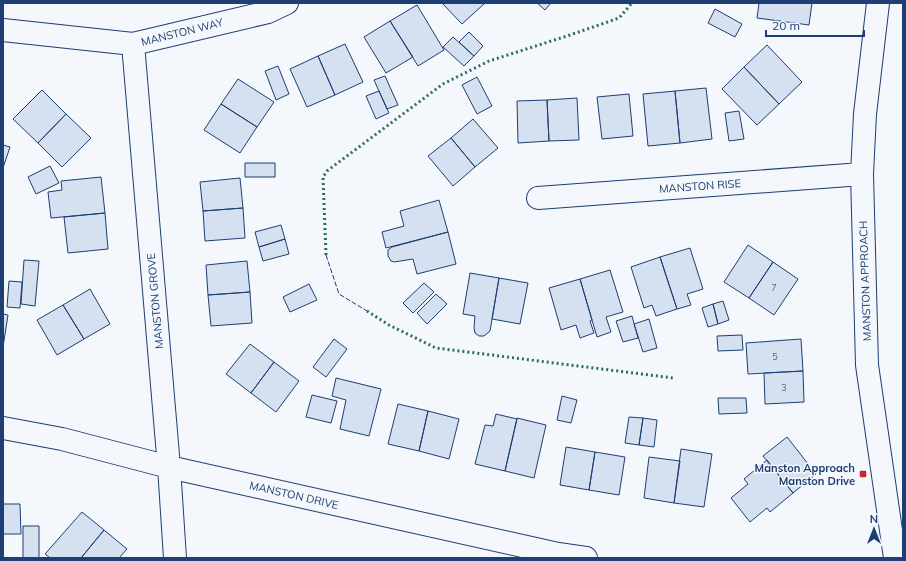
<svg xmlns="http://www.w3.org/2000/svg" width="906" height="561" viewBox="0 0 906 561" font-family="Mulish,sans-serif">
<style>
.building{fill:#d5e0f0;stroke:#1d3f73}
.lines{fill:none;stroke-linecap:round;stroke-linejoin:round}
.minor-casing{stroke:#1d3f73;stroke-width:24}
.minor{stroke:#f4f7fb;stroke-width:22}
.hedge{stroke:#2c6c60;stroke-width:3;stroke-dasharray:2 3;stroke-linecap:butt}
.fence{stroke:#1d3f73;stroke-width:1;stroke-dasharray:5 2;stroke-linecap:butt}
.poi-dot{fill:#c62828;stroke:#f4f7fb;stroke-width:1.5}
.labels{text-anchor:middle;stroke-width:3;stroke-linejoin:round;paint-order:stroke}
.number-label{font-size:9px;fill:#4b6792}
.street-label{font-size:11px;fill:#1d3f73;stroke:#f4f7fb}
.poi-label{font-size:11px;font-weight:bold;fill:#1d3f73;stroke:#f4f7fb;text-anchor:end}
</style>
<rect width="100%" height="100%" fill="#f4f7fb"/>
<path class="building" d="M442 3H485L462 24Z
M537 3H551L545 10Z
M759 3H812L809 25 757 18Z
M417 5 444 50 418 66 390 21Z
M715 9 742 24 735 37 708 23Z
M390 21 413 57 386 73 364 37Z
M469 32 483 46 474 56 459 42Z
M453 37 474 56 464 66 443 47Z
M345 44 363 82 335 95 318 56Z
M767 45 802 82 779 104 744 67Z
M318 56 335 95 307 107 290 69Z
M278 66 289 94 276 100 265 71Z
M744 67 779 104 757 125 722 89Z
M385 76 398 105 387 109 374 80Z
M477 77 492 106 477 114 462 85Z
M238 79 274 102 257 127 221 104Z
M706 88 712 139 680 143 675 91Z
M42 90 66 114 38 143 13 119Z
M379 91 389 113 376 119 366 96Z
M675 91 680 143 648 146 643 94Z
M629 94 633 136 602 139 597 97Z
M577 98 579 140 549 141 547 100Z
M547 100 549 141 518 143 517 101Z
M221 104 257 127 240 153 204 130Z
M739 111 744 139 729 141 725 113Z
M66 114 91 138 62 167 38 143Z
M473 119 498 148 475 167 451 138Z
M451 138 475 167 453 186 428 156Z
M3 145 10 147 3 168Z
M245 163H275V177H245Z
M50 166 59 183 36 194 28 177Z
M101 177 105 213 51 218 48 192 62 190 61 181Z
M240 178 243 208 203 211 200 182Z
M439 200 448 232 386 248 382 232 404 226 400 211Z
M243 208 245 238 205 241 203 211Z
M105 213 108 249 68 253 64 217Z
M281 225 285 239 259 247 255 232Z
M448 232 456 264 417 274 413 259 394 262 391 261 388 256V250L392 247Z
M285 239 289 254 263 261 259 247Z
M748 245 773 262 749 298 724 282Z
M690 248 703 289 687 294 691 305 677 309 660 257Z
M660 257 677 309 656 316 652 305 644 308 631 267Z
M24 260 39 261 35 306 21 304Z
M247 261 250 292 208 295 206 265Z
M773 262 798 279 774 315 749 298Z
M610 270 623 312 606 317 611 332 597 337 580 279Z
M470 273 499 278 490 331 484 336H479L475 333 474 328 475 316 463 314Z
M499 278 528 283 520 324 492 319Z
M580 279 592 320 590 321 594 333 580 338 576 325 561 330 549 288Z
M9 281 22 282 20 308 7 307Z
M424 283 434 292 413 313 403 303Z
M309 284 317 300 290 312 283 297Z
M90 289 110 324 84 339 63 305Z
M250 292 252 323 211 326 208 295Z
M436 294 447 304 427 324 417 313Z
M723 301 729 320 718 324 713 304Z
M713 304 718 324 708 327 702 308Z
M63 305 84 339 57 355 37 320Z
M3 314 8 315 3 347Z
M632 316 638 338 623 342 616 321Z
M649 319 657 348 643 352 634 324Z
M742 335 743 350 718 351 717 336Z
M334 339 347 349 326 377 313 367Z
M801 339 803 371 748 374 746 343Z
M250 344 274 362 251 393 226 374Z
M274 362 299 381 276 412 251 393Z
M803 371 804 402 765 404 764 373Z
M336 378 381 389 369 436 340 429 346 400 332 396Z
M312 395 337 401 331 423 306 417Z
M562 396 577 400 571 423 557 420Z
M718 398H746L747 413 719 414Z
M398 404 428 411 419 451 388 444Z
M428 411 459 419 449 459 419 451Z
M496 414 517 419 505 471 475 464 485 425 493 426Z
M629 417 643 418 639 445 625 443Z
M517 418 546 425 534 478 505 471Z
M643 418 657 420 654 447 639 445Z
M787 437 816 474 793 493 763 456Z
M566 447 595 452 589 490 560 485Z
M681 449 712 454 704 507 674 503Z
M595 452 625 457 619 495 589 490Z
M649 457 680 461 674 503 644 498Z
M767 460 793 493 770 512 767 508 750 522 731 498 748 484 744 479Z
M3 504H20L21 534H3Z
M82 512 104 530 81 558H50L45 554Z
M23 526H39V558H23Z
M104 530 127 549 119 558H81Z"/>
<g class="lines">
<g class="minor-casing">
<path id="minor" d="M878 3 865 114 862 174 867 365 895 558
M3 30 133 44 268 12 287 3
M133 44 169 467 175 558
M538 198 862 174
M3 428 62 439 169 467 558 554 586 558"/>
</g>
<use href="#minor" class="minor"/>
<path class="hedge" d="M326 255 323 177 327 171 443 84 489 61 570 35 619 18 632 3
M367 311 389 325 436 348 673 378"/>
<path class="fence" d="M326 255 339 294 367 311"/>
</g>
<rect class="poi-dot" x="859" y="470" width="8" height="8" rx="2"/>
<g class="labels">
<g class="number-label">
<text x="774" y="291">7</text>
<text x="775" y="360">5</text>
<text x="784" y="391">3</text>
</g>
<g class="street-label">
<text transform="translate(182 32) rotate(-14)" y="4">MANSTON WAY</text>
<text transform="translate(700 186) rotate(-4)" y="4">MANSTON RISE</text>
<text transform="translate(865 281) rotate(-92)" y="4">MANSTON APPROACH</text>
<text transform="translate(155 301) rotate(-95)" y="4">MANSTON GROVE</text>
<text transform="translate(294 495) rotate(13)" y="4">MANSTON DRIVE</text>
</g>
<g class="poi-label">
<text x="855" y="472">Manston Approach<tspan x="855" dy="13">Manston Drive</tspan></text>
</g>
</g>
<rect width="906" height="561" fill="none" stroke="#1d3f73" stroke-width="8"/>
<g transform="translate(874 529)" stroke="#f4f7fb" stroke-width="3" paint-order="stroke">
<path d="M0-3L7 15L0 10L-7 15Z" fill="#1d3f73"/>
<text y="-6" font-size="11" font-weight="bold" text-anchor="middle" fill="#1d3f73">N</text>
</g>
<path d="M766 30v6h98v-6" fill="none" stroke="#1d3f73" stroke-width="2"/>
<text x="772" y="30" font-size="12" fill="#1d3f73" stroke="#f4f7fb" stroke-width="3" paint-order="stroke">20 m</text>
</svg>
